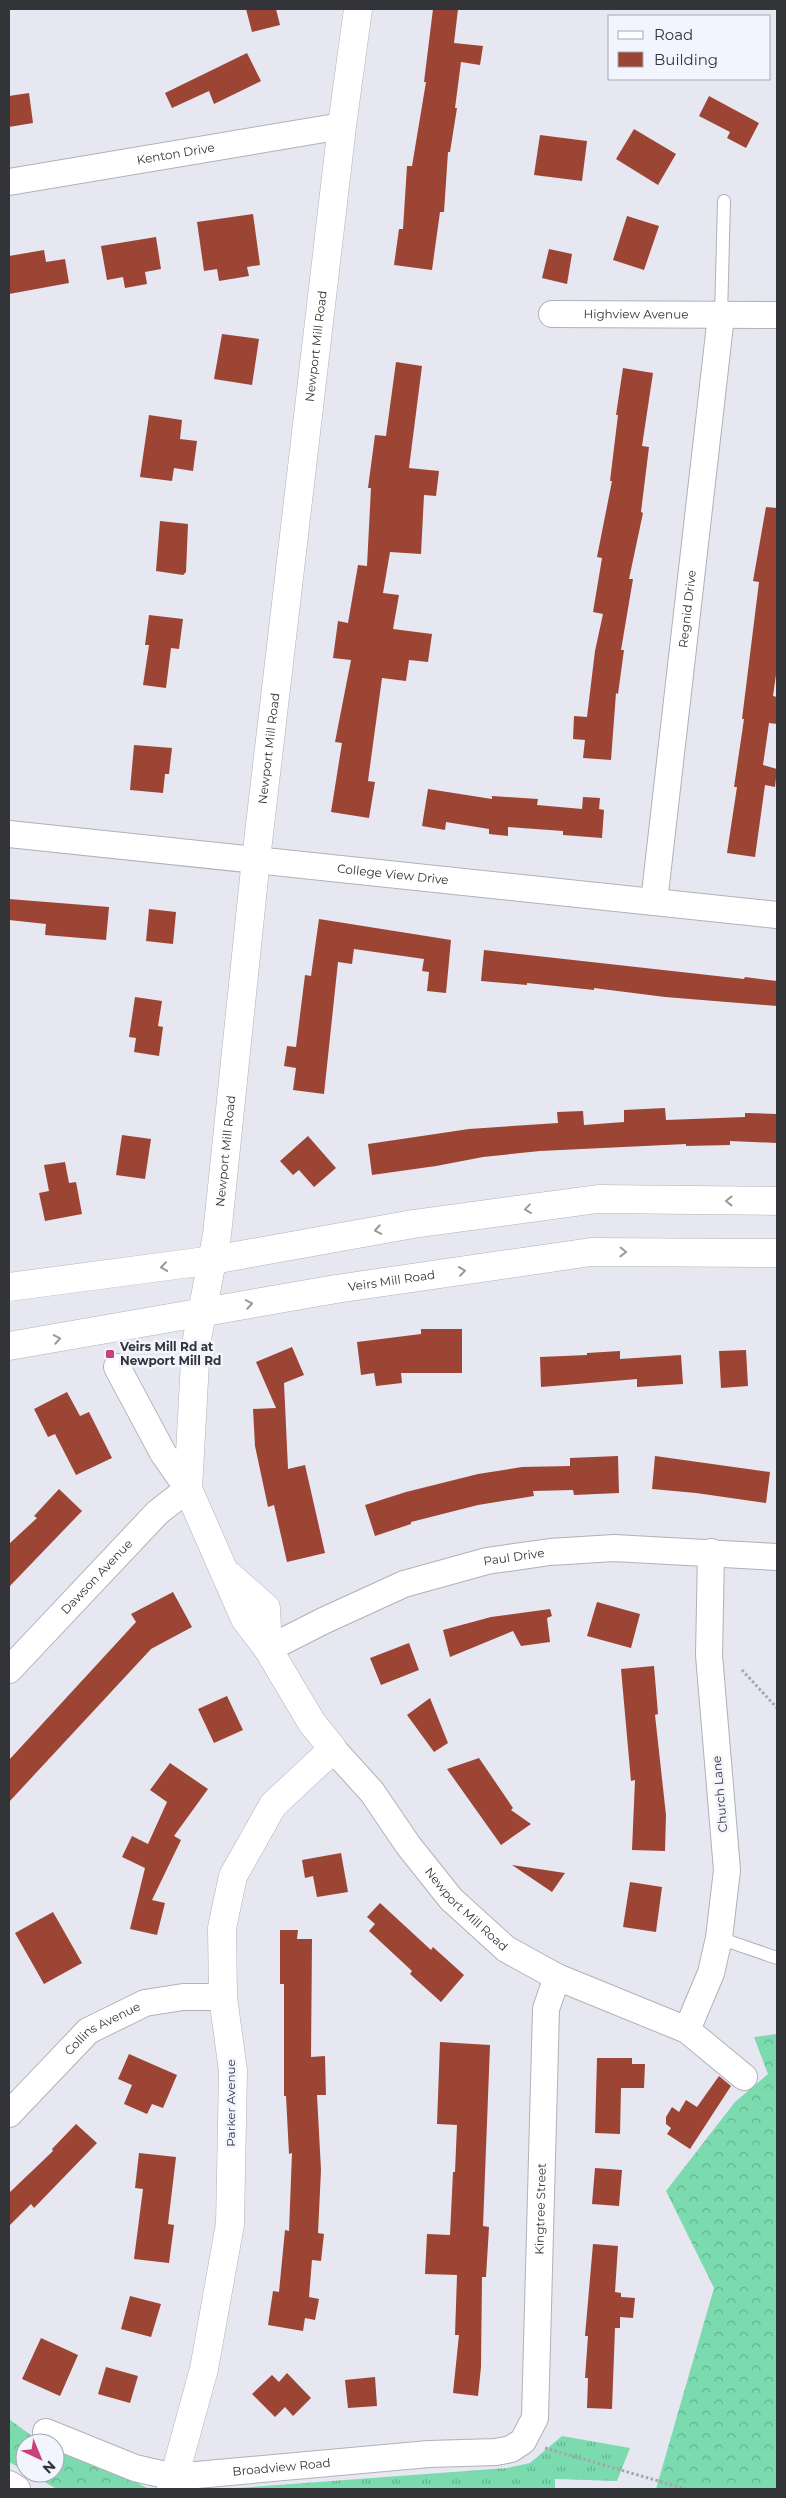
<svg xmlns="http://www.w3.org/2000/svg" width="786" height="2498" viewBox="0 0 786 2498" font-family="Montserrat,sans-serif">
<style>
.grass{fill:url(#grass-tufts)}
.forest{fill:url(#forest-crowns)}
.building{fill:#9d4534}
.lines{fill:none;stroke-linecap:round;stroke-linejoin:round}
.lane-casing{stroke:#b0b1ba;stroke-width:14}
.street-casing{stroke:#b0b1ba;stroke-width:28}
.secondary-casing{stroke:#b0b1ba;stroke-width:29}
.primary-casing{stroke:#b0b1ba;stroke-width:29}
.path{stroke:#a5a6ad;stroke-width:3;stroke-dasharray:2.5 2.5;stroke-linecap:butt}
.lane{stroke:#fff;stroke-width:12}
.street{stroke:#fff;stroke-width:26}
.secondary{stroke:#fff;stroke-width:28}
.primary{stroke:#fff;stroke-width:28}
.oneway{stroke:#999a9b}
.poi-dot{fill:#cb4077;stroke:#f3f5fe;stroke-width:2}
.labels{text-anchor:middle;stroke-width:5;stroke-linejoin:round;paint-order:stroke}
.street-label{font-size:12px;fill:#333437;stroke:#f3f5fe}
.poi-label{font-size:12px;font-weight:bold;fill:#333437;stroke:#f3f5fe;text-anchor:start}
</style>
<defs>
<pattern id="grass-tufts" width="24" height="20" patternUnits="userSpaceOnUse" patternTransform="scale(1.25)"><rect width="24" height="20" fill="#7bdbaf"/><path d="M3 7l-1-3M5 7V3M7 7l1-3M15 17l-1-3M17 17v-4M19 17l1-3" fill="none" stroke="#65b28f"/></pattern>
<pattern id="forest-crowns" width="20" height="18" patternUnits="userSpaceOnUse" patternTransform="scale(1.25)"><rect width="20" height="18" fill="#7bdbaf"/><path d="M2 6a3 3 0 1 1 6 0M12 15a3 3 0 1 1 6 0" fill="none" stroke="#65b28f"/></pattern>
</defs>
<rect width="100%" height="100%" fill="#e6e7f0"/>
<path class="grass" d="M562 2436 630 2448 617 2481 555 2479V2489H224L507 2468 530 2463Z"/>
<path class="forest" d="M777 2034V2489H656L714 2288 666 2191 735 2102 768 2074 754 2037Z
M9 2419 32 2436 45 2443H25V2471L9 2462Z
M55 2448 130 2479 149 2489H57L28 2473H55Z"/>
<path class="building" d="M246 9H276L280 25 252 32Z
M433 9H458L454 43 483 46 480 65 461 62 455 108H457L450 152H448L444 212H440L432 270 394 265 399 229H403L407 166H412L426 82H424Z
M247 53 261 81 214 104 209 91 172 108 165 93Z
M29 93 33 123 9 127V96Z
M709 96 759 123 746 148 727 138 730 132 699 116Z
M634 129 676 154 658 185 616 159Z
M540 135 587 141 582 181 534 175Z
M253 214 260 265 247 267 249 276 219 281 217 269 204 271 197 222Z
M627 216 659 226 644 270 613 260Z
M156 237 161 269 145 272 147 284 125 288 123 277 107 280 101 246Z
M549 249 572 254 567 284 542 278Z
M44 250 46 262 65 259 69 283 9 294V256Z
M222 334 259 339 252 385 214 379Z
M396 362 422 366 409 468 439 471 436 496 424 495 421 554 390 552 383 593 399 595 393 629 432 634 428 662 409 660 406 681 382 678 368 781 375 782 369 818 331 812 342 743 335 742 351 660 333 658 338 621 348 623 358 565 367 566 371 488H368L375 435 386 436Z
M623 368 653 373 642 446 649 447 641 512 643 513 629 579H633L621 650H624L618 694 616 693 611 760 583 758 585 740 573 739 574 716 587 717 595 651 603 614 593 612 602 558 597 557 612 481H610L618 415H616Z
M149 415 182 420 180 439 197 441 193 471 174 468 172 481 140 477Z
M766 507 777 508V668L773 696 777 697V724L769 723 763 765 777 769 775 787 765 785 755 857 727 853 737 787H734L744 719H742L759 582 753 581Z
M160 521 188 524 186 572 183 575 156 571Z
M149 615 183 619 179 649 171 648 166 688 143 685 149 645H145Z
M134 745 172 748 169 774H165L163 793 130 790Z
M428 789 492 799V796L538 799 537 805 582 809 583 797 600 798 599 809 604 810 602 838 563 835V831L508 827V836L489 834V829L446 822 445 830 422 826Z
M9 899 109 907 106 940 45 935 46 924 9 920Z
M149 909 176 912 173 944 146 941Z
M319 919 451 940 446 993 427 991 429 972 422 971 424 959 354 949 352 964 338 962 324 1094 293 1090 296 1068 284 1066 287 1046 296 1047 305 975 311 976Z
M484 950 744 979 745 977 777 981V1006L665 997 594 988V990L527 983V985L481 981Z
M135 997 162 1001 158 1026 163 1027 159 1056 134 1052 136 1038 129 1037Z
M665 1108 666 1120 745 1117V1113L777 1114V1143L730 1141V1145L686 1146V1144L540 1151 483 1157 436 1166 372 1175 368 1144 469 1129 558 1123 557 1112 583 1111 584 1125 624 1122V1110Z
M122 1135 151 1139 145 1179 116 1175Z
M308 1136 336 1168 314 1187 299 1170 293 1175 280 1161Z
M65 1162 69 1183 76 1182 82 1214 45 1221 39 1193 49 1191 44 1165Z
M421 1329H462V1373H401L402 1383 376 1386 374 1373 361 1375 357 1342 421 1334Z
M292 1347 304 1375 284 1383 288 1469 305 1465 325 1553 287 1562 274 1505 268 1507 255 1446 253 1409 276 1408 256 1362Z
M746 1350 748 1386 721 1388 719 1351Z
M620 1351V1359L681 1355 683 1384 637 1387V1379L541 1387 540 1357 587 1355V1353Z
M67 1392 80 1416 89 1412 112 1458 76 1475 55 1434 48 1437 34 1409Z
M618 1456 619 1493 574 1495 573 1490 533 1491 534 1496 478 1505 411 1522V1524L375 1536 365 1505 406 1492 478 1474 522 1467 570 1466V1458Z
M655 1456 770 1472 766 1503 696 1493 652 1489Z
M59 1489 82 1511 9 1587V1544L37 1518 34 1516Z
M173 1592 192 1627 151 1649 9 1802V1760L136 1622 131 1614Z
M597 1602 640 1614 631 1648 587 1636Z
M550 1609 552 1616 547 1618 550 1642 521 1646 513 1631 450 1657 443 1630 491 1617Z
M409 1643 419 1670 381 1685 370 1658Z
M654 1666 658 1714 655 1715 666 1815 665 1851 632 1850 635 1780 631 1781 621 1669Z
M227 1696 243 1730 214 1743 198 1709Z
M430 1698 448 1743 434 1752 407 1715Z
M479 1758 513 1808 511 1810 531 1824 501 1845 447 1769Z
M170 1763 208 1789 174 1836 181 1840 152 1900 165 1903 157 1935 130 1929 145 1868 122 1857 132 1836 148 1844 167 1802 150 1790Z
M341 1853 348 1892 317 1897 313 1876 305 1878 302 1860Z
M512 1865 565 1873 552 1892Z
M630 1882 662 1887 656 1932 623 1927Z
M380 1903 431 1950 433 1947 464 1975 441 2002 410 1974 412 1971 369 1931 375 1924 367 1917Z
M53 1912 82 1963 44 1984 15 1933Z
M280 1930H298L297 1939H312L311 2057 325 2056 326 2095H317L321 2170 318 2233 324 2234 321 2261 312 2260 309 2297 319 2299 315 2320 305 2318 303 2331 268 2325 273 2291 279 2292 285 2230 289 2231 292 2153 289 2154 286 2096H284V1984H280Z
M440 2042 490 2045 483 2226 489 2227 486 2277H482L481 2367 478 2396 453 2393 459 2335H455L457 2275 425 2274 427 2234 450 2235 453 2172H455L457 2125 437 2124Z
M129 2054 177 2075 163 2108 152 2104 147 2114 124 2104 132 2085 118 2079Z
M597 2058H632V2064H645L644 2088H621L620 2134 595 2133Z
M719 2076 731 2086 690 2149 667 2134 671 2128 666 2124V2117L672 2107 679 2112 686 2100 697 2107Z
M76 2124 97 2143 34 2208 31 2204 9 2226V2193L53 2151 52 2149Z
M139 2153 176 2157 168 2224 174 2225 169 2263 134 2259 143 2189 135 2188Z
M595 2168 622 2170 619 2206 592 2204Z
M593 2244 618 2246 615 2292 621 2293V2297L635 2298 633 2318 620 2317V2328H615L612 2409 587 2408 588 2378H585L588 2336H585Z
M130 2296 161 2304 151 2337 121 2329Z
M41 2338 78 2355 60 2396 22 2379Z
M106 2367 138 2376 130 2403 98 2394Z
M287 2373 311 2398 293 2416 285 2407 275 2417 252 2394 272 2375 279 2382Z
M375 2377 377 2406 348 2408 345 2380Z"/>
<g class="lines">
<g class="lane-casing">
<path id="lane" d="M721 316 724 201
M719 1938 777 1958"/>
</g>
<g class="street-casing">
<g id="street">
<path id="s1" d="M9 182 342 126"/>
<path id="s2" d="M552 314 777 315"/>
<path id="s3" d="M9 834 777 915"/>
<path id="s4" d="M654 902 721 316"/>
<path id="s5" d="M268 1649 323 1621 404 1584 487 1561 550 1552 614 1548 777 1557"/>
<path id="s6" d="M9 1670 158 1512 188 1489 163 1453 117 1367"/>
<path id="s7" d="M333 1749 372 1792 408 1845 451 1899 506 1949 557 1977 687 2030 744 2077"/>
<path d="M687 2030 711 1973 719 1938 727 1870 709 1655 711 1552"/>
<path id="s8" d="M9 2114 88 2031 145 2003 183 1997H223"/>
<path id="s9" d="M46 2432 135 2468 174 2477 429 2454 496 2452 511 2449 523 2441 535 2418 546 2009 557 1977"/>
<path d="M9 2484 17 2489"/>
</g>
</g>
<g class="secondary-casing">
<g id="secondary">
<path d="M230 1576 266 1608 268 1649"/>
<path id="s10" d="M171 2489 204 2369 230 2224 233 2071 223 1997 222 1928 233 1876 273 1805 333 1749 312 1723 268 1649 245 1619 188 1489 196 1344 217 1235 256 859 342 126 358 9"/>
</g>
</g>
<g class="primary-casing">
<g id="primary">
<path d="M9 1287 213 1260 413 1224 598 1199 777 1201"/>
<path id="s11" d="M9 1346 336 1289 591 1252 777 1253"/>
</g>
</g>
<path class="path" d="M742 1670 777 1708
M545 2448 686 2489"/>
<use href="#lane" class="lane"/>
<use href="#street" class="street"/>
<use href="#secondary" class="secondary"/>
<use href="#primary" class="primary"/>
</g>
<defs><path id="oneway-chevron" d="M-2-3.5L2.5 0L-2 3.5" fill="none" stroke-width="1.6" stroke-linecap="round" stroke-linejoin="round" transform="scale(1.25)"/></defs>
<g class="oneway">
<use href="#oneway-chevron" transform="translate(729 1201) rotate(180)"/>
<use href="#oneway-chevron" transform="translate(528 1209) rotate(173)"/>
<use href="#oneway-chevron" transform="translate(378 1230) rotate(170)"/>
<use href="#oneway-chevron" transform="translate(623 1252) rotate(1)"/>
<use href="#oneway-chevron" transform="translate(164 1267) rotate(172)"/>
<use href="#oneway-chevron" transform="translate(462 1271) rotate(-8)"/>
<use href="#oneway-chevron" transform="translate(249 1304) rotate(-10)"/>
<use href="#oneway-chevron" transform="translate(57 1339) rotate(-10)"/>
</g>
<rect class="poi-dot" x="105" y="1349" width="10" height="10" rx="2.5"/>
<g class="labels">
<g class="street-label">
<text dy="4" stroke="none"><textPath href="#s1" startOffset="169">Kenton Drive</textPath></text>
<text dy="4" stroke="none"><textPath href="#s2" startOffset="84">Highview Avenue</textPath></text>
<text dy="4" stroke="none"><textPath href="#s10" startOffset="2235">Newport Mill Road</textPath></text>
<text dy="4" stroke="none"><textPath href="#s4" startOffset="295">Regnid Drive</textPath></text>
<text dy="4" stroke="none"><textPath href="#s10" startOffset="1830">Newport Mill Road</textPath></text>
<text dy="4" stroke="none"><textPath href="#s3" startOffset="386">College View Drive</textPath></text>
<text dy="4" stroke="none"><textPath href="#s10" startOffset="1425">Newport Mill Road</textPath></text>
<text dy="4" stroke="none"><textPath href="#s11" startOffset="388">Veirs Mill Road</textPath></text>
<text dy="4" stroke="none"><textPath href="#s5" startOffset="264">Paul Drive</textPath></text>
<text dy="4" stroke="none"><textPath href="#s6" startOffset="128">Dawson Avenue</textPath></text>
<text transform="translate(720 1794) rotate(-95)" y="4">Church Lane</text>
<text dy="4" stroke="none"><textPath href="#s7" startOffset="209">Newport Mill Road</textPath></text>
<text dy="4" stroke="none"><textPath href="#s8" startOffset="128">Collins Avenue</textPath></text>
<text transform="translate(231 2103) rotate(-90)" y="4">Parker Avenue</text>
<text dy="4" stroke="none"><textPath href="#s9" startOffset="724">Kingtree Street</textPath></text>
<text dy="4" stroke="none"><textPath href="#s9" startOffset="244">Broadview Road</textPath></text>
</g>
<g class="poi-label">
<text x="120" y="1351">Veirs Mill Rd at<tspan x="120" dy="14">Newport Mill Rd</tspan></text>
</g>
</g>
<rect width="786" height="2498" fill="none" stroke="#333437" stroke-width="20"/>
<rect x="608" y="15" width="162" height="65" fill="#f3f5fe" stroke="#a6a8ae"/>
<rect x="618" y="31" width="25" height="8" fill="#ffffff" stroke="#a6a8ae"/>
<text x="654" y="40" font-size="15" fill="#333437">Road</text>
<rect x="618" y="52" width="25" height="15" fill="#9d4534" stroke="#a6a8ae"/>
<text x="654" y="65" font-size="15" fill="#333437">Building</text>
<g transform="translate(40 2458) rotate(136)"><circle r="24" fill="#f3f5fe" stroke="#a6a8ae"/>
<path d="M0-4L9 19L0 12L-9 19Z" fill="#cb4077"/>
<text y="-8" font-size="14" font-weight="bold" text-anchor="middle" fill="#333437">N</text>
</g>
</svg>
